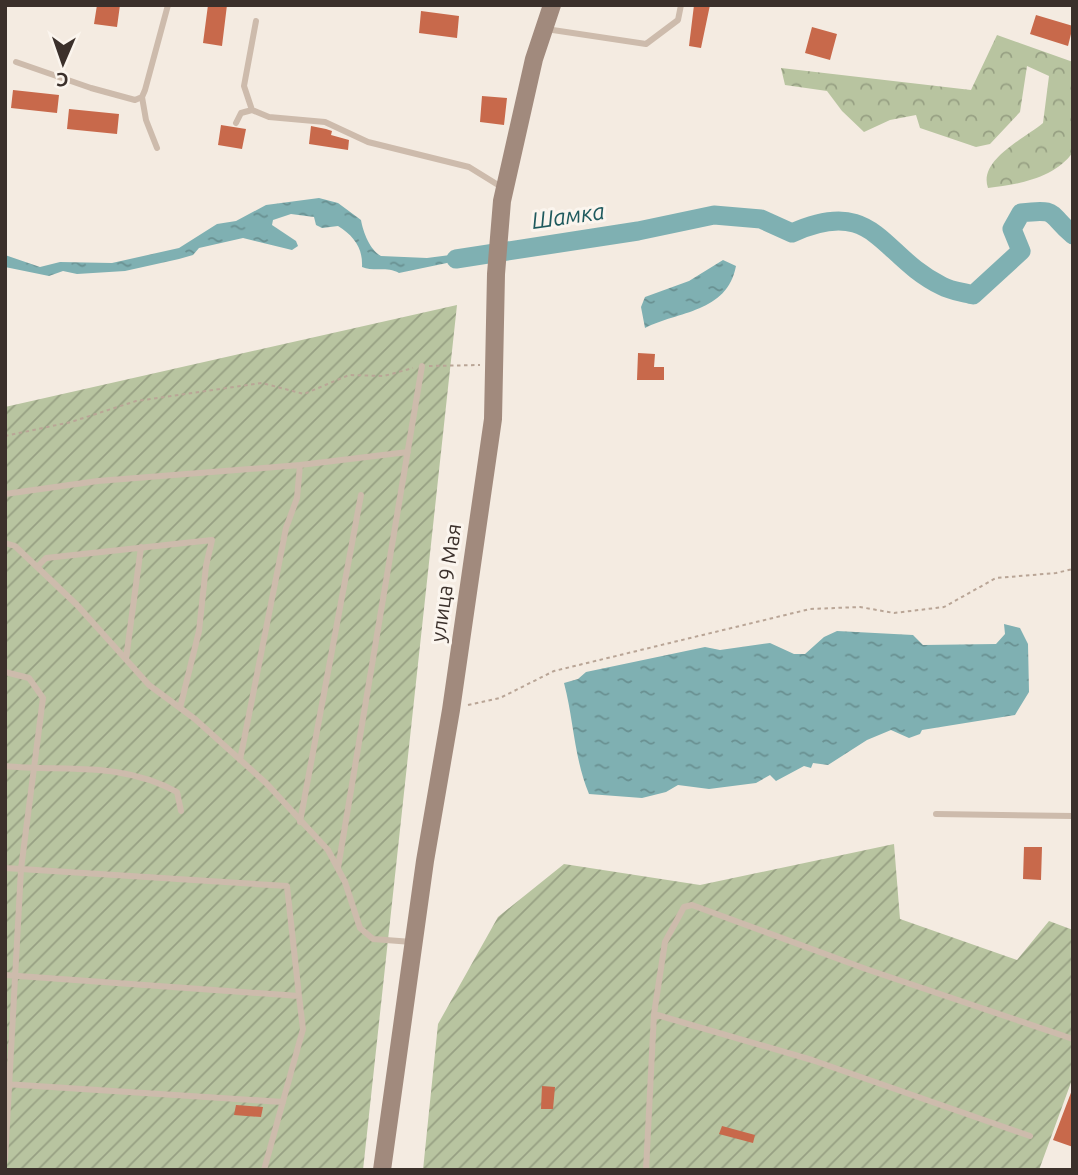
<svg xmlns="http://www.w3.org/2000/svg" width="1078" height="1175" viewBox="0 0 1078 1175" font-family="Ubuntu,sans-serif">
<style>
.forest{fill:url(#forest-crowns)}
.garden{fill:url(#garden-furrows)}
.water{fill:url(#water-ripples)}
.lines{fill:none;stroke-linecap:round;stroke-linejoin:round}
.river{stroke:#7fb0b2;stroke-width:19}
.building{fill:#c8694b}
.path{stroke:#b9a596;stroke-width:2;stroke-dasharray:3.5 3.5;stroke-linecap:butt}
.service{stroke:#cdbbac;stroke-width:6}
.secondary{stroke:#a18a7d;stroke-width:18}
.labels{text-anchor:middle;stroke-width:6;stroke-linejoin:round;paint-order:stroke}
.street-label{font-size:21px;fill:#3b302b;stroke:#fbf5ee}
.water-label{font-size:23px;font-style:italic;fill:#1f5a5e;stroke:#fbf5ee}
</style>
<defs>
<pattern id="forest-crowns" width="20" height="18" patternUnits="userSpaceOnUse" patternTransform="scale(1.75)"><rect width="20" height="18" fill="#b8c4a0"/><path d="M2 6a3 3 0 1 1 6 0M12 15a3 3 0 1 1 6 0" fill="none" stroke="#97a083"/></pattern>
<pattern id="garden-furrows" width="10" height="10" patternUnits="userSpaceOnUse" patternTransform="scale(1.75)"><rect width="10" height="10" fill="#b8c4a0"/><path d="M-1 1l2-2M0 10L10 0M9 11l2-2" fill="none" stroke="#97a083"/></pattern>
<pattern id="water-ripples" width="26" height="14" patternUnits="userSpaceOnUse" patternTransform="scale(1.75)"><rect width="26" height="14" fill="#7fb0b2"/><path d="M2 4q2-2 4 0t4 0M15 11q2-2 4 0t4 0" fill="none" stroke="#699091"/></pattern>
</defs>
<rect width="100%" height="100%" fill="#f4ebe1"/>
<path class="forest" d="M997 35 1073 62V152C1055 178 1017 185 988 188 978 160 1024 139 1043 123L1049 76 1027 66 1020 112 990 144 976 147 920 128 916 115 890 120 864 132 842 111 827 91 785 85 781 68 971 90Z"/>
<path class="garden" d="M457 305 363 1170H5V407Z
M894 844 900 919 1017 960 1049 921 1073 930V1077L1039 1170H423L438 1024 498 917 564 864 700 885Z"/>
<path class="water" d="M319 198 338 203 361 220C363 232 370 250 381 256L427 258 481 251 480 260 466 259 399 273C387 266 374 272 362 267 363 248 354 236 338 226L322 228 316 225 314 217 291 214 273 220 272 225 296 241 298 246 292 250 243 238 199 248 193 255 179 259 125 271 77 274 63 271 49 276 5 267V255L40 267 60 262 112 263 179 248 217 224 236 221 266 205Z
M723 260 736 266C727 313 678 311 645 328L641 307 645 297 689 281Z
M1004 624 1020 628 1028 644 1029 692 1015 715 922 730 920 734 909 738 891 730 867 740 828 765 813 763 811 768 804 766 776 781 770 775 756 783 709 789 678 785 666 792 642 798 589 794C574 758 574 721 564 683L578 679 586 672 705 647 720 650 770 643 794 654H805L824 637 837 631 913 635 923 645 996 644 1005 634Z"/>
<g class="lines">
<path class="river" d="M456 259 638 231 714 215 761 219 792 233C876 195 880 256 942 286 951 291 963 292 973 295L1021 251 1012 229 1021 213C1059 208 1048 214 1073 235"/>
</g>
<path class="building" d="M97 5H120L117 27 94 24Z
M208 5H227L222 46 203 43Z
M694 5H710L701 48 689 46Z
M421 11 459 16 457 38 419 33Z
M1036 15 1073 26 1068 46 1030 34Z
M812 27 837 34 830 60 805 53Z
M13 90 59 95 57 113 11 108Z
M482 96 507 98 504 125 480 122Z
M69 109 119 114 117 134 67 129Z
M221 125 246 129 242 149 218 145Z
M311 126 326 129 332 131 331 135 349 140 348 150 309 144Z
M638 353 655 354 654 367H664V380H637Z
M1024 847H1042L1041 880 1023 879Z
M542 1086 555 1087 553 1109H541Z
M1072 1090H1073V1147L1053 1140Z
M236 1105 263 1107 261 1117 234 1115Z
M722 1126 755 1135 753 1143 719 1134Z"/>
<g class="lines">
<path class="path" d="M429 366 480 365
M5 436 71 422 136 401 262 383 304 394 349 375 384 376 413 368
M468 705 500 698 554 671 810 609 860 607 894 613 944 607 996 578 1056 573 1073 569"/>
<path class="service" d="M256 21 244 86 252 110 269 117 325 122 368 142 469 167 503 188
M546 29 646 44 678 20 681 5
M16 62 91 88 135 100 142 97 145 90 168 5
M142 97 146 120 157 148
M236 123 241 113 252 110
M5 494 98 481 300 465 408 452
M5 543 15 546 77 605 149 685 195 719 267 784 328 850 345 882 360 928 373 939 412 942
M37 567 46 558 212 540 206 566 199 631 180 708
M126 659 141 547
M5 672 29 678 43 698 21 869 5 1160
M240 760 286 528 297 498 300 465
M5 766C65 772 121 761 177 792L181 811
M936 814 1073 816
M300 822 361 495
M5 868 287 886 299 996
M338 868 422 366
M5 975 299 996 303 1029 264 1170
M654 1014 812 1060 1030 1136
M5 1084 283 1102
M646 1170 654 1014 665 942 684 907 692 905 866 969 1073 1039"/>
<path class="secondary" d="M382 1170 425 861 451 710 493 419 496 274 502 201 534 59 552 5"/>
</g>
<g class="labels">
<g class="street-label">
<text transform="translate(446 583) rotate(-82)" y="7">улица 9 Мая</text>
</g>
<g class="water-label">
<text transform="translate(568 216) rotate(-8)" y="8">Шамка</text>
</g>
</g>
<rect width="1078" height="1175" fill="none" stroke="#3b302b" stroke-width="14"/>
<g transform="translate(63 63) rotate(182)" stroke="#fbf5ee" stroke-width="5" paint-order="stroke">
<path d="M0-5L12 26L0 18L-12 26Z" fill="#3b302b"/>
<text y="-10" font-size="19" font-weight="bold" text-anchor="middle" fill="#3b302b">С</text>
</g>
</svg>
